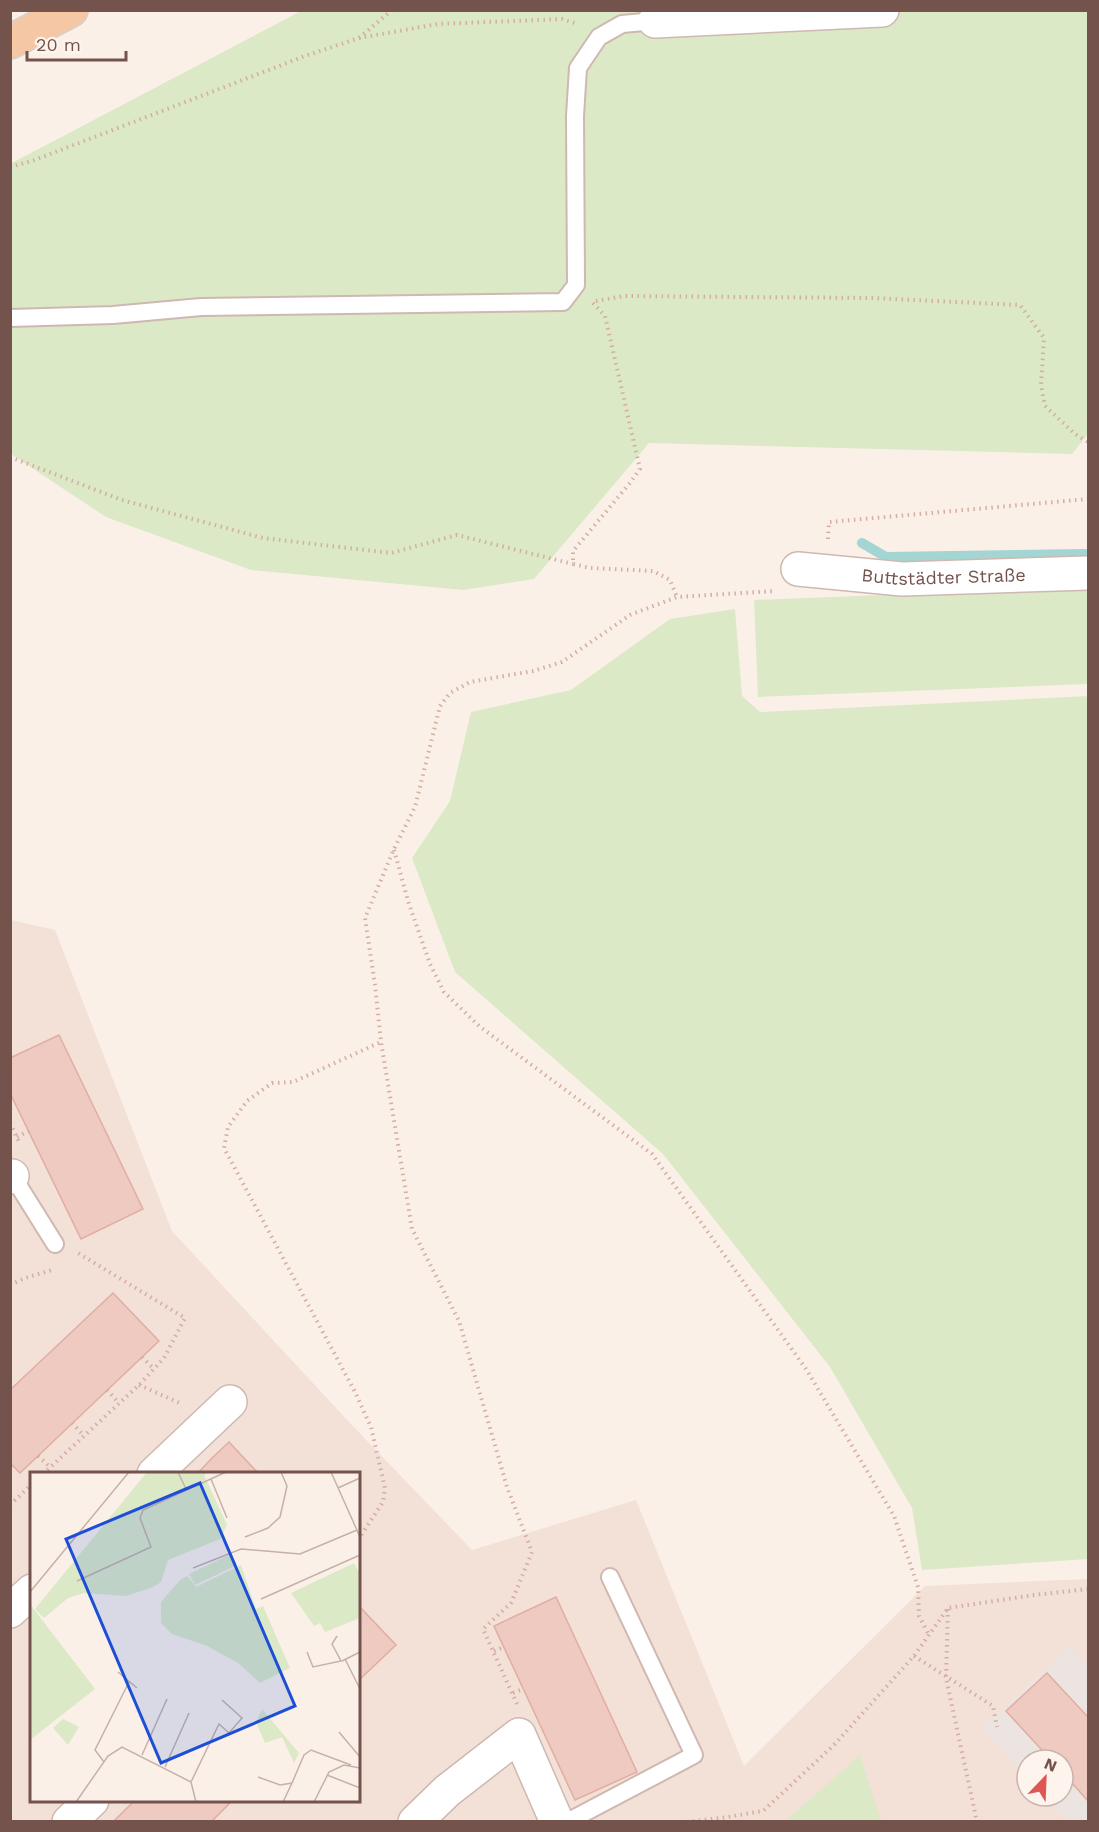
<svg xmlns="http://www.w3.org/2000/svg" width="1099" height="1832" viewBox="0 0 1099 1832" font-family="'Work Sans',sans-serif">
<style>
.residential{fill:#f3e0d6;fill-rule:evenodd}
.industrial{fill:#ece4e1}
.green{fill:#dbe9c6}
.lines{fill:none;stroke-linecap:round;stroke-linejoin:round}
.stream{stroke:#a3d5d3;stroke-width:10}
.building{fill:#efcac1;stroke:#e1ada2;stroke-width:1.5}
.lane-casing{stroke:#cfb8b1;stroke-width:20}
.street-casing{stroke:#cfb8b1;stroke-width:36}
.primary-casing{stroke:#d8cfcd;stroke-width:36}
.path{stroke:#d4ada3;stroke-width:4;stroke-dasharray:1.5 4.5;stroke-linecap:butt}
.lane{stroke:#fff;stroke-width:16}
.street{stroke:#fff;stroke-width:33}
.primary{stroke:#f6c7a4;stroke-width:33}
.labels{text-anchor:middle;stroke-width:6;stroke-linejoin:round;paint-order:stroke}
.street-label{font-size:18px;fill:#74534d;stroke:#fef4ee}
.inset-road{fill:none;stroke:#c5b1aa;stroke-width:1.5}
.view{fill:#1d4ed8;fill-opacity:0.15;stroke:#1d4ed8;stroke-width:3}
.inset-edge{fill:none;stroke:#74534d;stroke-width:3}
</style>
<rect width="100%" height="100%" fill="#fbf0e8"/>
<path class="residential" d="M11 920 55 930 172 1231 349 1422 472 1550 636 1500 744 1766 925 1586 1088 1579V1821L11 1822ZM32 1474H358V1800H32ZM1027 1760H1063V1796H1027Z"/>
<path class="industrial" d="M1069 1646 1088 1667V1821H1068L1045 1796H1063V1760H1027V1777L982 1728Z"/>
<path class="green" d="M301 11H1088V434L1072 454 649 443 534 579 463 590 251 570 106 517 11 454 10 164Z
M1088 587V684L758 697 754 600Z
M735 609 742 696 760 712 1088 696V1559L922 1570 912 1508 830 1367 663 1154 455 972 412 858 450 801 471 712 571 690 670 619Z
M860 1755 881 1821H786Z"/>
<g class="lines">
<path class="stream" d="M862 543 886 557 1085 554"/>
</g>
<path class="building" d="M59 1035 143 1209 81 1239 10 1093V1058Z
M113 1293 159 1341 20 1473 10 1463V1390Z
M229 1442 259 1474H197L211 1459Z
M556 1597 637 1772 575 1800 494 1626Z
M358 1605 396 1645 358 1681Z
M1047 1673 1088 1717V1801L1063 1773V1760H1051L1006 1711Z
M135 1800H233L211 1822H113Z"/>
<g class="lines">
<g class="lane-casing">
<path id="lane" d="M10 318 113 315 201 307 563 302 576 285 575 116 578 68 599 37 622 24 655 21
M10 1172 55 1244
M567 1822 694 1755 610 1577"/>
</g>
<g class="street-casing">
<g id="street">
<path d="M655 21 882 10"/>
<path id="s1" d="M798 569 902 579 1088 573"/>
<path d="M10 1177 12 1176"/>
<path d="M154 1474 230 1402"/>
<path d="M10 1611 32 1591"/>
<path d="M69 1822 92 1800"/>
<path d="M415 1822 447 1791 519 1735 557 1822"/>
</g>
</g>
<g class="primary-casing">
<path id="primary" d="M10 42 71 10"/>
</g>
<path class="path" d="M359 38 392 10
M10 167 32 161 305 56 359 38 438 24 562 19 578 24
M596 301 624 296 872 298 1020 305 1044 338 1041 385 1045 406 1075 434 1088 442
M593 303 605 316 640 469 630 483 573 551V564L590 568 653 571 670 580 677 597
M10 457 122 500 263 538 391 553 457 535 573 564
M828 539 829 522 1088 499
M394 850 408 901 430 964 444 992 479 1026 652 1154 806 1369 894 1516 918 1587 919 1616 929 1635
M10 1123 20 1144
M17 1137 29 1131
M10 1285 25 1278 52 1270
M142 1357 154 1369
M139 1385 182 1404
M107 1390 119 1403
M72 1423 84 1436
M38 1456 50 1467
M43 1474 139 1385 164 1358 185 1318 78 1253
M10 1505 32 1484
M358 1540 383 1502 385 1488 371 1427 355 1392 224 1148 228 1127 247 1101 272 1083 293 1082 381 1042
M948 1609 946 1678 977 1822
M494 1651 504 1647
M914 1656 993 1706 997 1727
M513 1693 523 1689
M517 1704 483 1629 511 1603 532 1552 507 1487 459 1321 412 1229 381 1042 375 985 365 918 394 849 415 807 440 706 450 693 470 682 533 671 562 662 630 615 677 597 775 591
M687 1822 728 1817 763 1811 834 1745 914 1656 948 1608 1034 1595 1088 1589"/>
<use href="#lane" class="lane"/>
<use href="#street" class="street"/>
<use href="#primary" class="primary"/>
</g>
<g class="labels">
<g class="street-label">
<text dy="6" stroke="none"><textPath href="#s1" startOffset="146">Buttstädter Straße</textPath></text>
</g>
</g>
<g transform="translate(30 1472)">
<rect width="330" height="330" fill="#fbf0e8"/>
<path d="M117 0H180L174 3 197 53 190 67 138 88 131 110 123 115 96 124 54 121 38 126 14 146 5 137ZM201 82 207 93 165 113 159 102ZM324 91 330 102V146L295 160 290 151 284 154 261 121ZM211 93 226 137 233 134 260 196 230 211 208 191 177 174 142 162 131 151V130L150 108 157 104 166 115ZM0 132 65 217 0 268ZM232 237 269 281 264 291 252 265 235 271 226 250ZM33 247 49 255 38 273 23 256Z" fill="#dbe9c6"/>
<path class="inset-road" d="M148 0 156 17M301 0 330 65M181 7 197 46M308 16 330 6M215 65 238 56 250 45 257 14 251 0M163 96 211 77 270 82 327 58M47 109 121 75 110 46 113 38 196 0M0 120 99 0M231 127 330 83M277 180 283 195 311 189 302 172 307 164M315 187 330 217M312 189 330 180M88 200 107 216M309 260 330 285M112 283 137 227M74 290 65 278 99 210M135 295 159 241M297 303 330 316M228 305 250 313 262 311 274 283 281 278 321 293M161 310 189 252 199 261 212 246 192 228M46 330 78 284 92 275 161 310 166 330M253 330 262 311M284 330 299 300 314 293 330 296"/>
<path class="view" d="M170 11 265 234 131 291 36 67Z"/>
<rect width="330" height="330" class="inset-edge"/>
</g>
<rect width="1099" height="1832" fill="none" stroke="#74534d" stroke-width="24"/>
<g transform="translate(1045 1778) rotate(23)"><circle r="28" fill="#fef4ee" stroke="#c7b4ae" stroke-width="1.5"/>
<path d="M0-4.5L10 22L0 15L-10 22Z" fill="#df5753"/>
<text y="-9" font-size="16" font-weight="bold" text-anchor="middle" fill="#74534d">N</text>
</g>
<path d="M27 51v9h99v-9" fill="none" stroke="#74534d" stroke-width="3"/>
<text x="36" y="51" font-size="18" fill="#74534d" stroke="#fef4ee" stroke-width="4.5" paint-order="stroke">20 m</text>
</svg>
